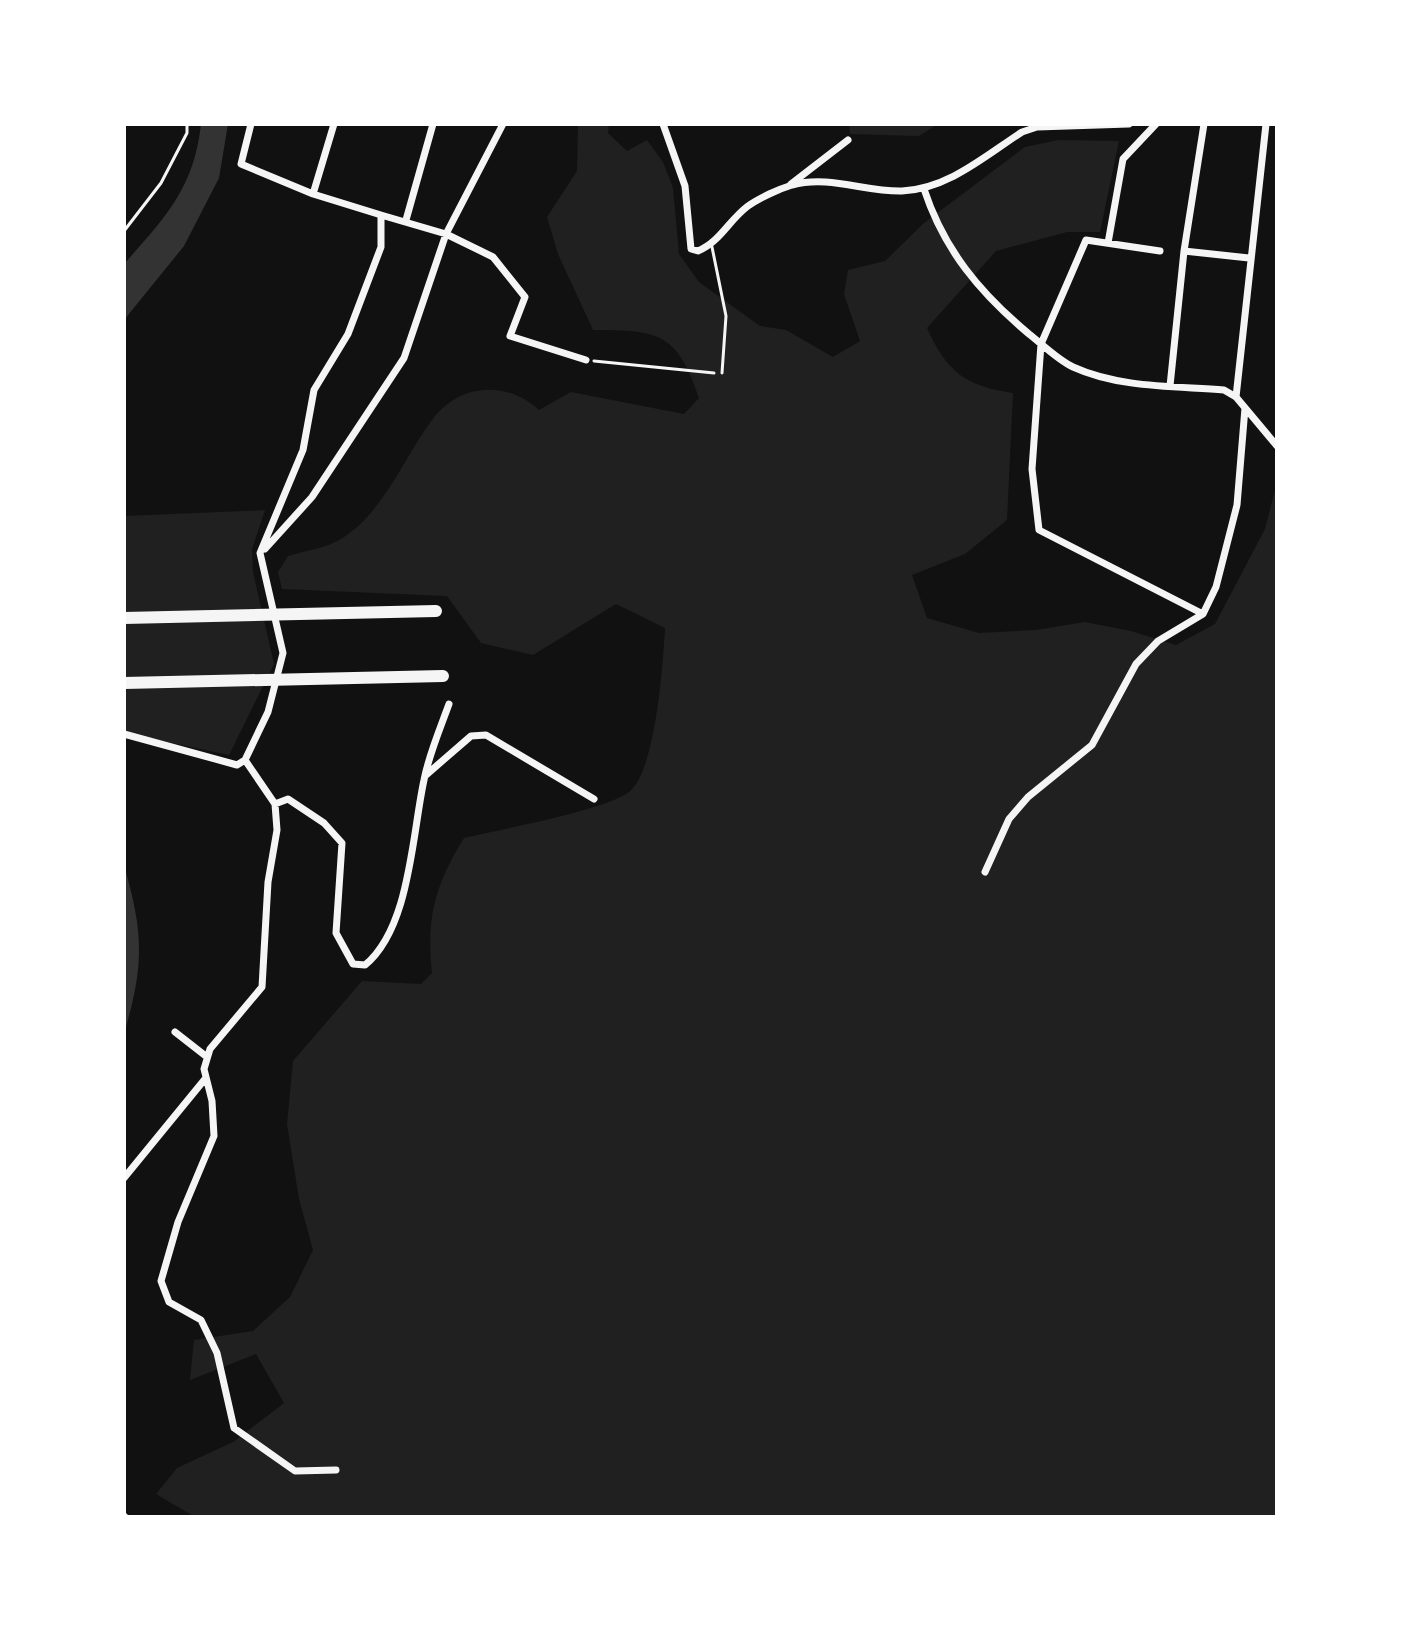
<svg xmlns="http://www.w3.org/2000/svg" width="1401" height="1641" viewBox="0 0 1401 1641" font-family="Poppins,sans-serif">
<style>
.green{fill:#202020}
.water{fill:#333}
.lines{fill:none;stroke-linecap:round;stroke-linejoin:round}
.path{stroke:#f5f5f5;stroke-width:3}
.service{stroke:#f5f5f5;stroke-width:3}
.minor{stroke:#f5f5f5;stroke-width:7}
.motorway{stroke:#f5f5f5;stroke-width:12}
</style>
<rect width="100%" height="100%" fill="#111"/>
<path class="green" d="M578 124H609L608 133 627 151 647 140 663 162 673 188 679 254 699 282 760 326 786 330 833 357 860 341 844 294 848 270 885 261 924 223 1025 147 1058 140 1119 141 1100 232H1067L996 251 927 328C947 372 965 386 1013 393L1007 520 965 554 912 575 927 618 979 633 1036 630 1085 622 1131 631 1176 645 1215 624 1265 529 1277 482V1517H195L156 1494 177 1468 233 1442 284 1403 256 1354 190 1380 194 1340 253 1331 290 1297 313 1250 299 1199 287 1124 293 1061 362 981 421 984 432 973C426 918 435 885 464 838 498 830 606 810 629 792 656 771 663 663 665 628L616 604 533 655 481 643 447 596 282 589 278 572 288 556C304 551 327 548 341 539 386 511 404 455 435 416 463 382 509 382 539 410L571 392 684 414 699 398C677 333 660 330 593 330L558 254 547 217 577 171Z
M849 124H938L919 136 850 134Z
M265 510 252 549 253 572 274 664 229 755 124 733V516Z"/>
<path class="water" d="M201 124H228L219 178 184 246 124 320V264C165 218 194 188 201 124Z
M124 865C144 935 144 965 124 1034Z"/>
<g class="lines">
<path class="path" d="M124 231 161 183 187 133V124
M594 361 714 373"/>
<path class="service" d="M712 247 726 316 722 373"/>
<path class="minor" d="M251 124 241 164 313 194 381 215V247L348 334 314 390 303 450 260 553 283 653 268 712 245 760 275 804 277 830 268 882 262 987 210 1049 204 1069 212 1101 214 1136 178 1222 161 1281 169 1302 201 1320 217 1353 234 1428 295 1471 336 1470
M663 124 685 186 691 249 698 251C720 242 729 220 748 206 759 198 779 189 792 185 830 175 865 192 902 191 948 189 985 156 1022 132L1037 127 1129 124
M791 184 848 140
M924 189C944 250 980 293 1029 334 1043 345 1058 360 1073 367 1119 388 1175 386 1224 390L1236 397 1277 446
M313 194 334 124
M381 215 446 234 493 257 525 297 510 336 586 360
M406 220 433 124
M1108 243 1123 159 1156 124
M1160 251 1086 240 1041 344 1032 469 1039 530 1203 614
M1184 251 1249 258
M1170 386 1184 251 1204 124
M1236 397 1266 124
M265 549 312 497 404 358 446 234 503 124
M124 734 237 765 245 760
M426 775 471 736 486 735 594 799
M275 804 288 799 324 823 342 843 336 933 353 964 365 965C410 928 412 835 424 780 429 754 440 729 449 704
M985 872 1009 819 1028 797 1092 745 1136 664 1158 641 1203 614 1216 587 1237 505 1245 408
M175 1032 207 1057
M124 1178 205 1079
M124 1516 125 1517"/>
<path class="motorway" d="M124 618 436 611
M124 683 443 676"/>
</g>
<rect width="1401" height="1641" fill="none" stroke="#ffffff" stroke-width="252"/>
</svg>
